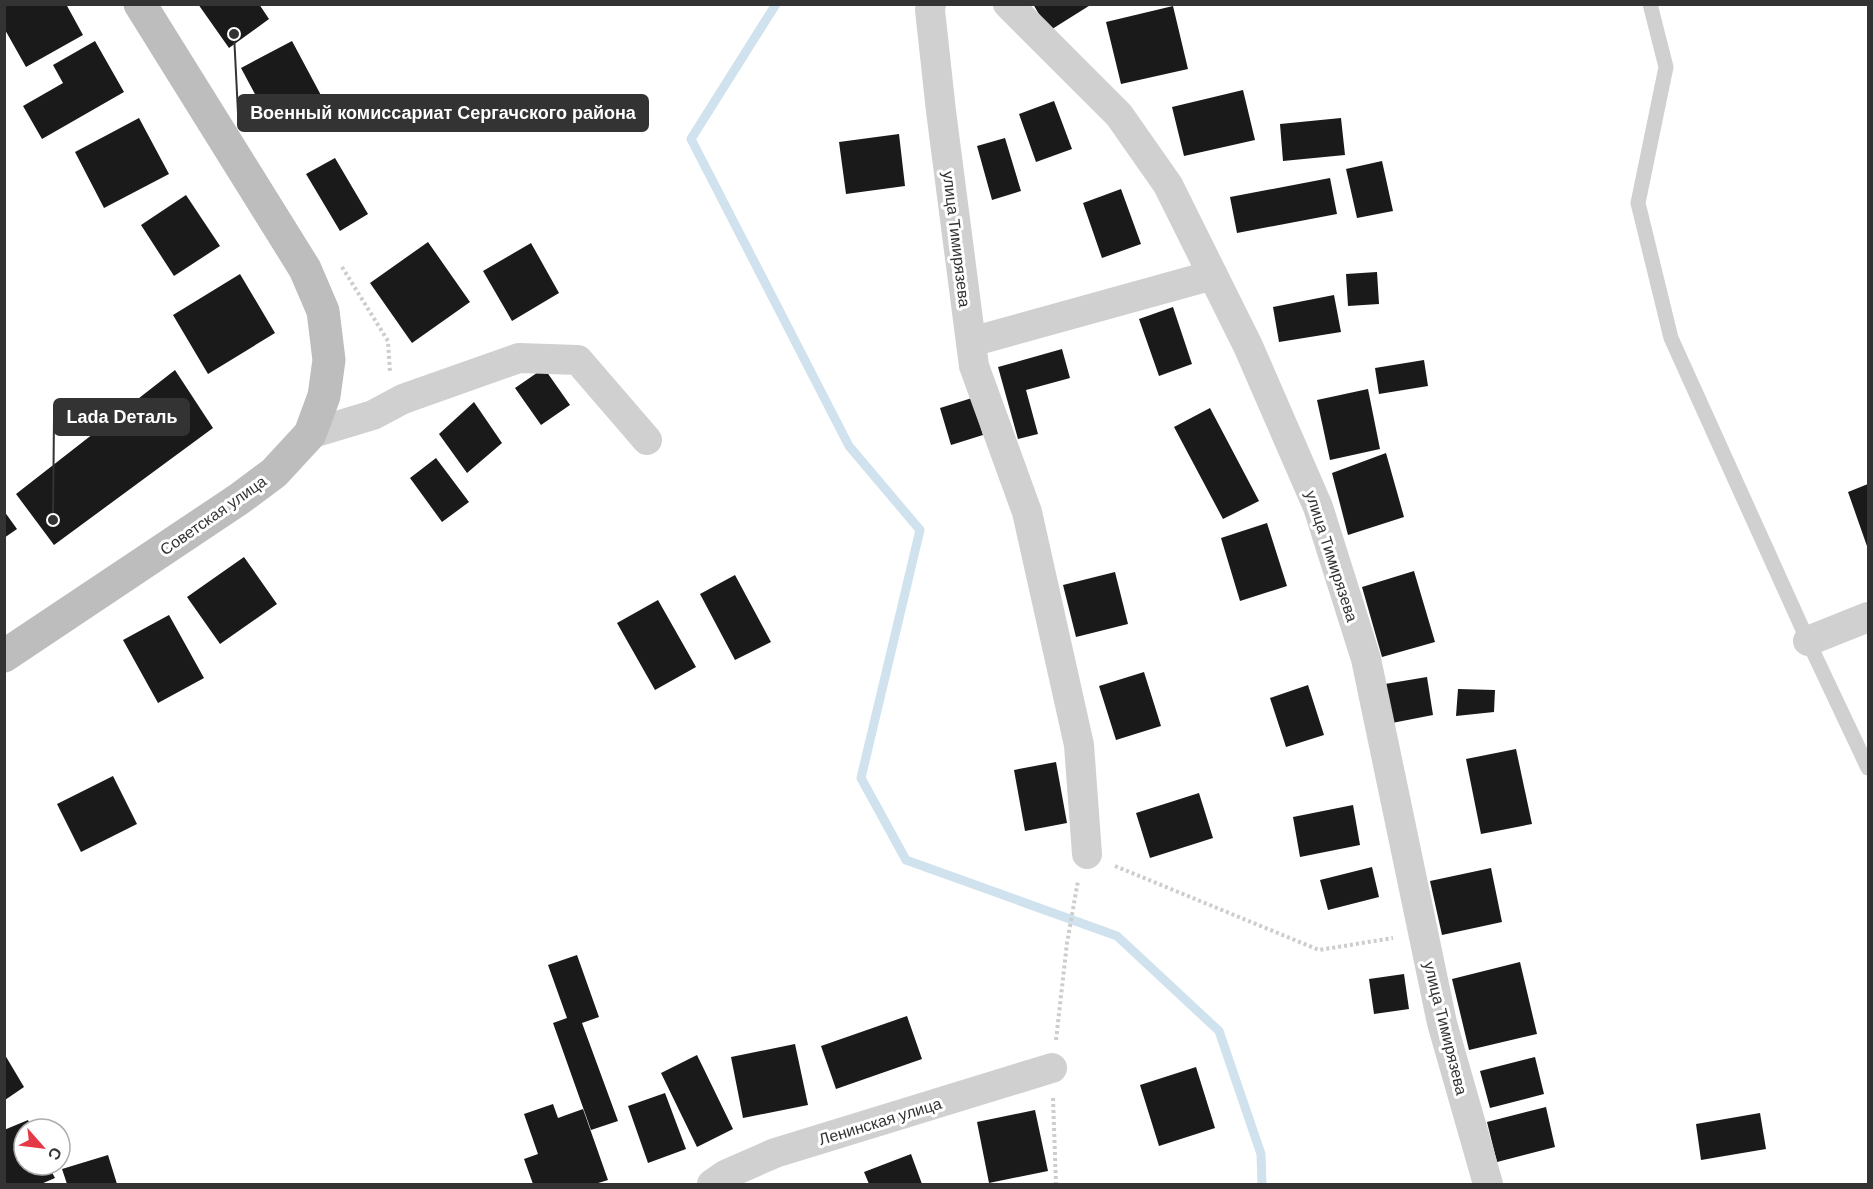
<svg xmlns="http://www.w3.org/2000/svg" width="1873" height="1189" viewBox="0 0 1873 1189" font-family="Arial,sans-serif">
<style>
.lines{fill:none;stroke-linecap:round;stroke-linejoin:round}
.stream{stroke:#cfe2ee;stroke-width:9}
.building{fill:#1a1a1a}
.path{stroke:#cdcdcd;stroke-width:4;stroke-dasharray:3 3;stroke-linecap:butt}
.service{stroke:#d0d0d0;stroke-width:15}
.minor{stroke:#d0d0d0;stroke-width:30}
.secondary{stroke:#bdbdbd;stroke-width:33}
.labels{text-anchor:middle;stroke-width:6;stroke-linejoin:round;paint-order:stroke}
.street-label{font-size:16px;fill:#333;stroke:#fff}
.leader{fill:none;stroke:#333;stroke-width:2}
.callout-dot{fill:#333;stroke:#fff;stroke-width:2}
.callout{fill:#333;stroke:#333;stroke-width:2}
.callout-label{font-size:18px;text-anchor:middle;font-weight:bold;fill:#fff}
</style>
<rect width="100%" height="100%" fill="#fff"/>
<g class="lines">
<path class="stream" d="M776 4 691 139 849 446 920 530 861 778 906 860 1117 936 1219 1031 1261 1154 1262 1184"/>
</g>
<path class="building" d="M4 4H66L83 35 26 67 4 28Z
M198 4H259L269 19 229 48Z
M1033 4H1092L1049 31Z
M1173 6 1188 69 1121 84 1106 22Z
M95 41 124 92 42 139 23 106 63 83 53 65Z
M292 41 323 99 272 126 241 68Z
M1243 90 1255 140 1184 156 1172 107Z
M1054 101 1072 149 1036 162 1019 114Z
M139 118 169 174 104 208 75 152Z
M1341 118 1345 155 1283 161 1280 124Z
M899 134 905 186 846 194 839 142Z
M1005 138 1021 191 992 200 977 146Z
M335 158 368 214 340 231 306 174Z
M1382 161 1393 211 1357 218 1346 169Z
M1330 178 1337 214 1237 233 1230 197Z
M1121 189 1141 244 1102 258 1083 203Z
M186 195 220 246 174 276 141 225Z
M428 242 470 302 412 343 370 283Z
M531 243 559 293 512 321 483 271Z
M1377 272 1379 304 1348 306 1346 274Z
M240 274 275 333 208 374 173 315Z
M1334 295 1341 332 1279 342 1273 307Z
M1173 307 1192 364 1159 376 1139 319Z
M1062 349 1070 378 1026 390 1038 434 1018 439 998 367Z
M1424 360 1428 386 1379 394 1375 368Z
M544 368 570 405 541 425 515 388Z
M175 370 213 428 54 545 16 494Z
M1368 389 1380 449 1330 460 1317 400Z
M972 398 983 435 951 445 940 408Z
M474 402 502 443 467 473 439 434Z
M1210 408 1259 501 1223 519 1174 427Z
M1386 453 1404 517 1348 535 1332 473Z
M436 458 469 502 442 522 410 478Z
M1868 484V549L1848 492Z
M4 511 17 529 4 538Z
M1267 523 1287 586 1240 601 1221 538Z
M244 557 277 604 220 644 187 597Z
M1414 571 1435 642 1382 657 1362 587Z
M1115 572 1128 624 1076 637 1063 585Z
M735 575 771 642 735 660 700 594Z
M658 600 696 667 655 690 617 623Z
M169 615 204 678 158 703 123 640Z
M1144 672 1161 726 1116 740 1099 686Z
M1427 677 1433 715 1392 723 1385 684Z
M1308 685 1324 735 1286 747 1270 698Z
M1458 689 1495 690 1494 712 1456 716Z
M1516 749 1532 824 1481 834 1466 759Z
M1056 762 1067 823 1025 831 1014 770Z
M113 776 137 824 81 852 57 804Z
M1199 793 1213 838 1150 858 1136 813Z
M1353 805 1360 845 1300 857 1293 817Z
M1372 867 1379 897 1328 910 1320 880Z
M1491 868 1502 922 1442 935 1430 881Z
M577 955 599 1017 582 1023 618 1121 591 1130 553 1023 567 1018 548 965Z
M1520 962 1537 1034 1469 1050 1452 979Z
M1404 974 1409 1009 1374 1014 1369 979Z
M907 1016 922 1059 836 1089 821 1046Z
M795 1044 808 1105 743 1118 731 1057Z
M5 1055 24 1087 5 1100Z
M697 1055 733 1129 697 1147 661 1073Z
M1535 1057 1544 1094 1490 1108 1480 1071Z
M1196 1067 1215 1128 1159 1146 1140 1085Z
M665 1093 686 1149 648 1163 628 1106Z
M553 1104 558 1118 583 1109 608 1180 595 1184H533L524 1159 538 1154 524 1114Z
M1546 1107 1555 1147 1497 1162 1487 1122Z
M1035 1110 1048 1171 989 1183 977 1122Z
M1760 1113 1766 1149 1701 1160 1696 1124Z
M28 1120 32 1129H24V1165H48L55 1178 41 1184H7L4 1180V1130Z
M911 1154 922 1184H869L864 1172Z
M108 1155 117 1184H67L62 1169Z"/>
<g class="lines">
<path class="path" d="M342 267 388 341 390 372
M1115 866 1319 950 1393 938
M1056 1040 1067 943 1078 881
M1053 1098 1056 1184"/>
<path class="service" d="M1650 4 1666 67 1638 203 1671 338 1808 641 1868 768"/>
<path class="minor" d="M931 4 930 10 941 111 974 366 1027 512 1079 745 1087 854
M1008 4 1119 115 1168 185 1248 346 1318 507 1366 659 1442 1023 1488 1184
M971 342 1213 275
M310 434 373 415 403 399 519 358 578 360 647 440
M1808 641 1868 617
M712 1184 725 1175 775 1153 1052 1068"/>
<path class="secondary" d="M4 656 239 499 274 473 310 434 324 396 329 360 323 311 305 269 140 4"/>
</g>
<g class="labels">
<g class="street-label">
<text transform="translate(957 239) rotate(83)" y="6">улица Тимирязева</text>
<text transform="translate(213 515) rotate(-35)" y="6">Советская улица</text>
<text transform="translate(1332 556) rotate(72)" y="6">улица Тимирязева</text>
<text transform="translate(1446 1028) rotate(76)" y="6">улица Тимирязева</text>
<text transform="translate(880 1121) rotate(-17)" y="6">Ленинская улица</text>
</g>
</g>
<path class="leader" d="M234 34L238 113M53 520L54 417"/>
<g class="callout-dot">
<circle cx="234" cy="34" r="6"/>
<circle cx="53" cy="520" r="6"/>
</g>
<g class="callout">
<rect x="238" y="95" width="410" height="36" rx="6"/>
<rect x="54" y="399" width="135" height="36" rx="6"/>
</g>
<g class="callout-label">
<text x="443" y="119">Военный комиссариат Сергачского района</text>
<text x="122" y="423">Lada Dеталь</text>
</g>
<rect width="1873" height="1189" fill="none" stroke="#333333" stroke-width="12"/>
<g transform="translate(42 1147) rotate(118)"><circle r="28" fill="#ffffff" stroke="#adadad" stroke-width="1.5"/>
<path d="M0-4.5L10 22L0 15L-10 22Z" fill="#e63946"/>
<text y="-9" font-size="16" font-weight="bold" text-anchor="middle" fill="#333333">С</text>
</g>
</svg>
